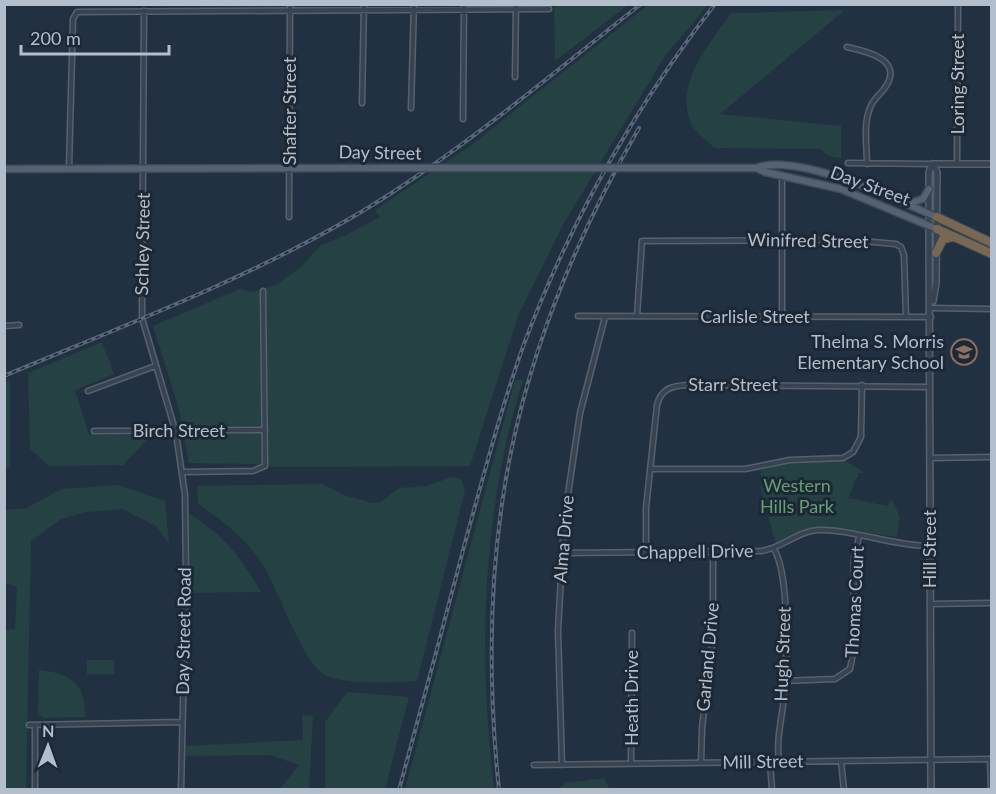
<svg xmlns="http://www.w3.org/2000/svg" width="996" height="794" viewBox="0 0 996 794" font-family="Lato,sans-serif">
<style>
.green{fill:#254143}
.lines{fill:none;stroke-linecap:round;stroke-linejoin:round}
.minor-casing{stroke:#55616f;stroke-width:7}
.tertiary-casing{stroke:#55616f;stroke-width:8}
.primary-casing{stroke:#404c5a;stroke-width:9}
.motorway-casing{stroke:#424e5c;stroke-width:10}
.minor{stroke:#374351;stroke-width:4}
.tertiary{stroke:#374351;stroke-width:5}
.primary{stroke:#556271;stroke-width:6}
.motorway{stroke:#786853;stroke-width:8}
.rail-casing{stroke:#586779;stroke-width:4}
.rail{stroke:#1c2836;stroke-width:1.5;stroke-dasharray:4.5;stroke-linecap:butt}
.primary-bridge-casing{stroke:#404c5a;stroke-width:9;stroke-linecap:butt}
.primary-bridge{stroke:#556271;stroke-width:6}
.labels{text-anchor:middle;stroke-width:6;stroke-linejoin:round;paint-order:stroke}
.street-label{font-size:18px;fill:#b3becc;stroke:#1c2836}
.poi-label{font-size:18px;fill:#b3becc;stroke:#1c2836;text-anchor:end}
.park-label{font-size:18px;fill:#689f72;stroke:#1c2836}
</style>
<rect width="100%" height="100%" fill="#223142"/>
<path class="green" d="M157 4 321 5 157 6Z
M554 5V4L628 5 555 61Z
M648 5H708L665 56 564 223 518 316 470 466 273 467 256 464 189 463 179 409 153 326 240 289 252 292 276 285 301 267 320 246 346 235 380 217 375 210 469 147Z
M845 10 720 114 841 126V158L829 156 820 149 714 148C708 141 695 132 691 124 674 83 709 45 731 13Z
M102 342 114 374 75 390 89 434 150 436 123 465 49 466 30 449 28 373Z
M10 380V468H5V382Z
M515 380H523C482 510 478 654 494 789H405Z
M846 461 865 473H859L848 498 887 506 892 499 900 517 897 537C846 531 823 515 776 544L761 490V470L791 463Z
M452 477 461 479 465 490 417 681C396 682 343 685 325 675 300 660 278 585 259 559 242 536 222 520 198 504L197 486 322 484 344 495 372 503 381 502 399 488 426 486Z
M118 485 165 501 169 544 156 526 122 509 87 512 61 519 31 541 26 789H5V630L15 629 17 587 5 583V510L26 508 62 489Z
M189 514C224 535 241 557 261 592L189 593Z
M87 660H114V674H87Z
M39 670C70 673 86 683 85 717L43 718 38 714Z
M347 692 409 697 385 789H325V722Z
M302 715 313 716 309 789H280L299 765 270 755 186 756V746L303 740Z
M604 778 610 789H558L566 783Z"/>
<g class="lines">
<g class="minor-casing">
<path id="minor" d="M144 11 142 318 176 433 185 495 186 579 181 790
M847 47C866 51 906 60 884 89 879 96 873 99 870 108 863 124 867 147 867 164
M515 77 516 4
M362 103 364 4
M411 108 414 4
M463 119 464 4
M848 163 931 164
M957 164 958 4
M69 168 73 19 77 12 549 9
M782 175V317
M289 217 290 4
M931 308 992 309
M578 316 931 317
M637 316 642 241 849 240 896 244 901 247 904 255 906 317
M4 326 19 325
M88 391 155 366
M94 431 265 430
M930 458 992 457
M650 469H745L790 460 843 458 853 452 861 437 862 385
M182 472 253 471 265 466 263 291
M774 549C790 575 787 664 784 697 782 719 776 738 779 761
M646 552V508L657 405C661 389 671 386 687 385L930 387
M561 553 761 551C781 549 797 531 818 530 853 529 892 546 930 546
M930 604 992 603
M784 681 835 679 850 669 853 653 854 558 859 537
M29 725 182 722
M990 759 991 790
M841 761 844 790
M770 762 772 790
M631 763 632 633
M701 763 702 728 713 637V552
M534 765 992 759
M562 765 558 631 564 521 580 413 605 317
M35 790V725"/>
</g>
<g class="tertiary-casing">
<path id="tertiary" d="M932 164 937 172 936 283 933 301
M932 164H992
M931 790 929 225V172L932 164"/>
</g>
<g class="primary-casing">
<path id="primary" d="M460 168H587
M638 168H756C798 152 896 200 937 217
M756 168 765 172 841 189 937 229
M4 169 401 168
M907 204 923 199 929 189"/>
</g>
<g class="motorway-casing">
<path id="motorway" d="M937 217 992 243
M937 229 992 254
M936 253 943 239 953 237"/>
</g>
<use href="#minor" class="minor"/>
<use href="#tertiary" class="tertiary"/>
<use href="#primary" class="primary"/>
<use href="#motorway" class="motorway"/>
<g class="rail-casing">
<path id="rail" d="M4 376C123 326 245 280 356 215 457 155 548 77 641 4
M399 790C422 706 444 623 466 539 484 474 501 408 524 344 570 222 635 107 715 4
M499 790C473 540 513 346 639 128"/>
</g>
<use href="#rail" class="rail"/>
<g class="primary-bridge-casing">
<path id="primary-bridge" d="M401 168H460
M587 168H638"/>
</g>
<use href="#primary-bridge" class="primary-bridge"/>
</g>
<defs>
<g id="school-ring" transform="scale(1.35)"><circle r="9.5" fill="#1c2836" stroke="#8d6e63" stroke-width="1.5"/><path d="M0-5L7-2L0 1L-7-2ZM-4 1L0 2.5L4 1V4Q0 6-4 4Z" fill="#8d6e63"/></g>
</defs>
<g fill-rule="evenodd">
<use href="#school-ring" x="964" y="352"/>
</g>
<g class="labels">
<g class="street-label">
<text transform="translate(958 84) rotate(-90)" y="6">Loring Street</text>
<text transform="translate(290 111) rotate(-90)" y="6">Shafter Street</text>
<text transform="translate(380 153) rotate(1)" y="6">Day Street</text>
<text transform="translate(870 186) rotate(20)" y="6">Day Street</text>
<text transform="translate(808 241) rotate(1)" y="6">Winifred Street</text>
<text transform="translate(143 244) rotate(-89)" y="6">Schley Street</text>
<text x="755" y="323">Carlisle Street</text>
<text x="733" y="391">Starr Street</text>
<text x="179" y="437">Birch Street</text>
<text transform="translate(564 539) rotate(-85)" y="6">Alma Drive</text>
<text transform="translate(930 549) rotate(-90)" y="6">Hill Street</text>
<text transform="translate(695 552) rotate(-1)" y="6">Chappell Drive</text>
<text transform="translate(855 602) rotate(-87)" y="6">Thomas Court</text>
<text transform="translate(184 631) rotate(-89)" y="6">Day Street Road</text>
<text transform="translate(783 654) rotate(-88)" y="6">Hugh Street</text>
<text transform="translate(708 657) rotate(-85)" y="6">Garland Drive</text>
<text transform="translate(632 698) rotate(-90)" y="6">Heath Drive</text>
<text transform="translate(763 762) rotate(-1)" y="6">Mill Street</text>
</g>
<g class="poi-label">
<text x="944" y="348">Thelma S. Morris<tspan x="944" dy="21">Elementary School</tspan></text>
</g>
<g class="park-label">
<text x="797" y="492">Western<tspan x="797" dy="21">Hills Park</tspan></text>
</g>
</g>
<rect width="996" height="794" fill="none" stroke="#b3becc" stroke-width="12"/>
<g transform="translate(48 746) rotate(1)" stroke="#1c2836" stroke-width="4.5" paint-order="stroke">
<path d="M0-4.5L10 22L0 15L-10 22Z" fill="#b3becc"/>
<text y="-9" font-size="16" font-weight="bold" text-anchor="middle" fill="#b3becc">N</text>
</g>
<path d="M21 45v9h148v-9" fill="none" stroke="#b3becc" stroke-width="3"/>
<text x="30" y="45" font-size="18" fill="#b3becc" stroke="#1c2836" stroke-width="4.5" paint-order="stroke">200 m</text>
</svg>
